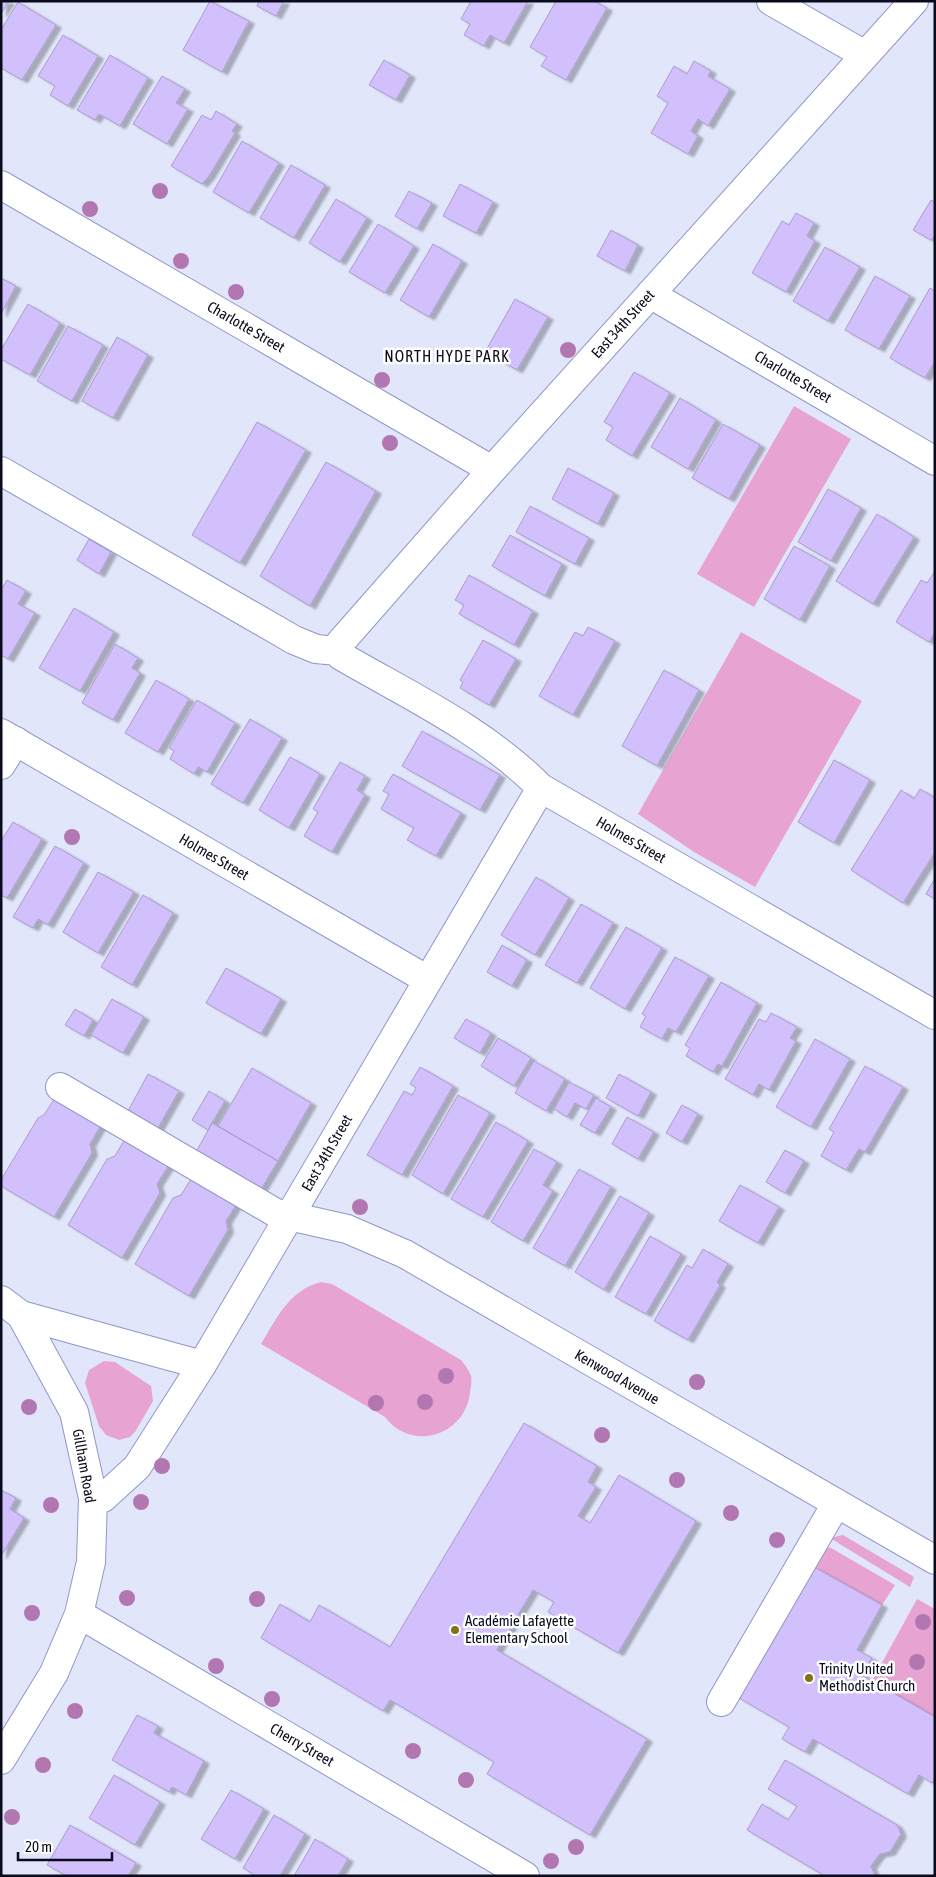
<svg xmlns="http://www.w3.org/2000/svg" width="936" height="1877" viewBox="0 0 936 1877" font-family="'Asap Condensed',sans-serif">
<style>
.green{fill:#e7a4d2}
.building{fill:#d2c0fc;stroke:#ab9bce;filter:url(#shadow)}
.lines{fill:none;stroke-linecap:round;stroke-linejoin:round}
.minor-casing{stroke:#9096c8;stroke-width:30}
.minor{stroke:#fff;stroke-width:28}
.tree{fill:#b277b0}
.poi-dot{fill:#837314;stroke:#fff;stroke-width:2}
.labels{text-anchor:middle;stroke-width:5;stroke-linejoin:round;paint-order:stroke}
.street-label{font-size:15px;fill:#0a0b1d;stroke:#fff}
.poi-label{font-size:15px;fill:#0a0b1d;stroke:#fff;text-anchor:start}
.neighbourhood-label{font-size:16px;letter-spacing:1px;fill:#0a0b1d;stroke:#fff}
</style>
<defs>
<filter id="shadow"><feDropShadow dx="5.5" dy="3" stdDeviation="1" flood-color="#0004"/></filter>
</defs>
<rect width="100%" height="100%" fill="#e2e6fb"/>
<path class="green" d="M794 406 851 439 754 607 697 574Z
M741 632 862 701 755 887 694 852 638 814Z
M321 1282 332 1284 461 1360C465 1365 469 1370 471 1376 472 1381 471 1387 470 1392 466 1435 412 1453 385 1417L261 1344C277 1318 289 1290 321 1282Z
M104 1361 115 1362 151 1386 153 1401 135 1432 130 1437 119 1440 106 1435 99 1426 85 1383 89 1370Z
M843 1535 914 1577 910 1587 830 1538Z
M822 1546 831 1548 895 1585 882 1605 815 1567Z
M917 1599 935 1609V1717L872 1681Z"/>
<path class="building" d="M1 1H9L1 14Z
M210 1 249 21 222 72 183 50Z
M259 1H284L276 16 257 6Z
M471 1H528L504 43 490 35 484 46 464 35 470 24 461 19Z
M556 1H594L607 8 566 80 541 66 547 57 530 47Z
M18 2 56 25 22 80 1 68V30Z
M63 35 98 56 68 106 50 95 55 86 38 76Z
M110 55 148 78 120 126 99 114 95 120 77 110Z
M384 60 410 75 396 100 369 85Z
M694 61 711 71 708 76 730 89 708 126 698 119 691 131 698 136 688 154 651 133 668 103 657 96 674 66 687 74Z
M162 76 185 89 176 103 188 109 167 144 133 124Z
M216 111 237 124 232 131 235 133 209 176 202 184 171 166 202 115 211 120Z
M242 141 279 163 249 213 213 192Z
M291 165 325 185 294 238 260 218Z
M460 184 493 202 476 233 443 216Z
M409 191 432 203 417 229 395 216Z
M336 199 367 218 340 262 309 243Z
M931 200 935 202V235L931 240 913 230Z
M796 213 814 223 807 236 815 241 786 292 752 273 782 221 789 225Z
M378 224 414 246 385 293 349 272Z
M611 230 638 245 625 271 597 256Z
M433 244 462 261 429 317 400 300Z
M825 247 860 267 828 321 793 301Z
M875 276 910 296 879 349 845 330Z
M1 278 16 286 1 314Z
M930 288 935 291V361L925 378 890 358Z
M515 299 548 317 517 370 485 352Z
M28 304 60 323 30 375 1 359V350Z
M68 326 103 345 72 401 37 381Z
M117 337 148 355 113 418 82 401Z
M634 372 670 393 632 456 606 440 613 427 604 422Z
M680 398 716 420 688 469 651 447Z
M257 422 306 450 240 563 192 535Z
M723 424 760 445 729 499 692 478Z
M326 462 376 491 310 606 260 576Z
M568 468 614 493 598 524 552 499Z
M828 489 861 508 831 561 798 542Z
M530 506 589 538 575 564 516 532Z
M877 514 914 537 873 604 836 581Z
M510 535 562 564 545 596 492 566Z
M89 539 111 552 99 574 77 560Z
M794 546 830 566 800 620 764 599Z
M935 571V632L929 642 896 622 921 580 927 583Z
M469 575 533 611 514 645 459 614 464 605 455 600Z
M7 580 26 591 18 604 35 613 8 659 1 655V590Z
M74 608 114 632 80 691 39 668Z
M588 627 615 641 573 715 539 696 575 632 583 636Z
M483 640 516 659 489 705 460 688 463 682 460 680Z
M115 644 138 658 132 668 140 673 113 720 82 703Z
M664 670 699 690 657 766 622 746Z
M156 680 189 699 158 752 125 733Z
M197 700 235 723 207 772 198 767 194 774 170 759 174 751 169 748Z
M250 719 282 738 243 803 211 784Z
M422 731 500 775 480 810 402 766Z
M290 757 320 774 289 828 259 810Z
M834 760 870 780 834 843 798 822Z
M340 762 365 776 357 790 365 795 332 852 304 836 318 812 313 809Z
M393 774 461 813 436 856 407 840 414 828 381 809 389 794 383 791Z
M920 789 935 798V852L903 903 851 870 901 790 914 799Z
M13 822 42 839 7 898 1 895V841Z
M55 846 84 863 48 925 38 919 33 928 13 917Z
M98 872 134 892 98 953 63 932Z
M536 877 569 898 535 955 501 935Z
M935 878V899L926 894Z
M143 895 173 913 132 985 101 967Z
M581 904 613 923 577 983 545 965Z
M626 927 662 948 625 1009 590 988Z
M502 945 527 960 512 986 487 972Z
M675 957 709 976 676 1032 668 1028 662 1039 640 1027 646 1016 642 1014Z
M226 968 281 999 261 1034 206 1003Z
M721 982 757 1003 722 1066 718 1064 713 1072 686 1056 690 1048 685 1045Z
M112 999 144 1017 123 1053 91 1035Z
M75 1009 93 1020 84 1036 65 1025Z
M771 1013 797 1027 790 1038 796 1041 769 1090 759 1084 753 1095 725 1079 759 1019 766 1022Z
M466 1019 491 1033 480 1053 454 1038Z
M498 1038 531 1058 514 1086 481 1066Z
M815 1039 850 1059 811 1127 776 1107Z
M534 1061 565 1079 546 1111 515 1093Z
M865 1066 903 1087 865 1152 859 1149 846 1170 821 1156 834 1132 829 1129Z
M420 1067 453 1086 402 1175 367 1155 404 1091 412 1095 416 1088 410 1084Z
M252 1068 311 1103 278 1161 218 1126Z
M148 1074 179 1091 158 1128 128 1111Z
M619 1074 651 1092 638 1116 606 1098Z
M569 1082 594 1095 586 1109 575 1103 567 1117 554 1109Z
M209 1091 225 1101 208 1130 192 1120Z
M458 1095 490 1113 443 1194 412 1175Z
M55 1098 101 1125 90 1144 92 1153 54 1217 1 1186V1180L38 1118 44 1115Z
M596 1098 611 1107 595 1133 580 1125Z
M682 1105 698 1114 682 1142 666 1133Z
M627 1117 654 1132 638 1159 612 1144Z
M496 1122 528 1141 483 1217 451 1199Z
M212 1123 278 1161 260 1191 195 1154Z
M125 1139 169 1165 157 1184 160 1193 122 1258 68 1225 107 1159 115 1156Z
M534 1149 557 1162 543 1185 553 1191 523 1241 491 1222Z
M785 1150 804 1161 785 1193 766 1182Z
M579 1169 611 1187 565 1266 533 1248Z
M191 1179 236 1205 226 1221 228 1230 189 1296 135 1264 173 1198 181 1195Z
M740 1185 779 1207 758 1243 719 1221Z
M620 1196 649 1213 604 1290 575 1272Z
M650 1236 681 1254 646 1314 615 1297Z
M703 1249 728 1264 717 1282 720 1285 688 1340 654 1321 687 1265 692 1268Z
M524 1423 597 1466 588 1482 596 1487 578 1516 590 1523 619 1475 696 1521 618 1653 548 1612 554 1602 533 1590 497 1650 647 1739 590 1835 487 1774 494 1762 390 1700 383 1711 261 1638 280 1604 310 1622 319 1605 390 1647Z
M1 1490 16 1498 10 1509 24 1518 1 1556Z
M814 1567 882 1605 857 1650 872 1658 862 1675 935 1717V1777L932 1783 919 1775 908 1794 813 1739 805 1752 782 1739 789 1727 739 1698Z
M137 1715 158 1726 154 1733 204 1761 186 1795 172 1787 169 1792 112 1760Z
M785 1760 897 1825 901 1834 890 1852 880 1854 871 1866 875 1876H825L747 1830 762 1804 788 1820 797 1806 768 1789Z
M114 1775 160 1802 135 1845 89 1818Z
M231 1790 264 1809 235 1859 201 1839Z
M274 1815 305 1834 280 1876H256L243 1868Z
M70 1825 136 1863 128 1876H67L47 1865Z
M315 1839 348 1859 338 1876H294Z"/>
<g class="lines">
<g class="minor-casing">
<path id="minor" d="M771 1 865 55
M1 185 492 470
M650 294 935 461
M1 471 294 640 316 649 338 651
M338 651 340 643 492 470 914 1
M338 651 341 656C410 696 485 731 541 788L935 1015
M1 733 428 980
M1 765 16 741
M60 1087 276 1213 347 1229 405 1254 935 1560
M1 1300 21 1315 74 1412 93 1498 91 1562 79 1614 54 1673 1 1760
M21 1315 202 1365
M93 1498H103L137 1467 202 1365 541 788
M79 1614 525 1876
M721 1702 836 1504"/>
</g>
<use href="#minor" class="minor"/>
</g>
<g class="tree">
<circle cx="160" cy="191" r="8"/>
<circle cx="90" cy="209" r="8"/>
<circle cx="181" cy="261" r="8"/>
<circle cx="236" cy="292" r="8"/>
<circle cx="568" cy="350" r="8"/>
<circle cx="382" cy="380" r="8"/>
<circle cx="390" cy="443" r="8"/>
<circle cx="72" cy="837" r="8"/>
<circle cx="360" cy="1207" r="8"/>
<circle cx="446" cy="1376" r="8"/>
<circle cx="697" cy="1382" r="8"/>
<circle cx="425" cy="1402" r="8"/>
<circle cx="376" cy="1403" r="8"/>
<circle cx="29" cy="1407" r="8"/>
<circle cx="602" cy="1435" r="8"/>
<circle cx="162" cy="1466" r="8"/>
<circle cx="677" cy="1480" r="8"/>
<circle cx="141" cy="1502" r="8"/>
<circle cx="51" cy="1505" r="8"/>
<circle cx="731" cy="1513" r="8"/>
<circle cx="777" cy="1540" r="8"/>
<circle cx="127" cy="1598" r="8"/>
<circle cx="257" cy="1599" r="8"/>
<circle cx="32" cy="1613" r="8"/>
<circle cx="923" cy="1622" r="8"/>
<circle cx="917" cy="1662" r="8"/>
<circle cx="216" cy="1666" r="8"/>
<circle cx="272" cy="1699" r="8"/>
<circle cx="75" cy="1711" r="8"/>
<circle cx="413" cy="1751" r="8"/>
<circle cx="43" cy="1765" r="8"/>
<circle cx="466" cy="1780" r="8"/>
<circle cx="12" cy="1817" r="8"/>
<circle cx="576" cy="1847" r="8"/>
<circle cx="551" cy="1861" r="8"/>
</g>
<g class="poi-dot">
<circle cx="455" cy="1630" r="5"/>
<circle cx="809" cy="1678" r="5"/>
</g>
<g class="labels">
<g class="street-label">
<text transform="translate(623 324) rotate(-48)" y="5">East 34th Street</text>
<text transform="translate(246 327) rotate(30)" y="5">Charlotte Street</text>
<text transform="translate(793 377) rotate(31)" y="5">Charlotte Street</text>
<text transform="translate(631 840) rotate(30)" y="5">Holmes Street</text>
<text transform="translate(214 857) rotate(30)" y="5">Holmes Street</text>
<text transform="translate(327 1153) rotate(-60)" y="5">East 34th Street</text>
<text transform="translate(617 1377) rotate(30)" y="5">Kenwood Avenue</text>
<text transform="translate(84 1466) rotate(80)" y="5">Gillham Road</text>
<text transform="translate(302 1745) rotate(30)" y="5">Cherry Street</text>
</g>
<g class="poi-label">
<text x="465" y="1626">Académie Lafayette<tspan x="465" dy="17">Elementary School</tspan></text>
<text x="819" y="1674">Trinity United<tspan x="819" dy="17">Methodist Church</tspan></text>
</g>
<g class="neighbourhood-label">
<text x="447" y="362">NORTH HYDE PARK</text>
</g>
</g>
<rect width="936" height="1877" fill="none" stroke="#0a0b1d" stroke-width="5"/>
<path d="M18 1852v8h94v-8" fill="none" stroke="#0a0b1d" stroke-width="2.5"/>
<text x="25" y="1852" font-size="15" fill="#0a0b1d" stroke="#ffffff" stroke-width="4" paint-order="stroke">20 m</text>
</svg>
